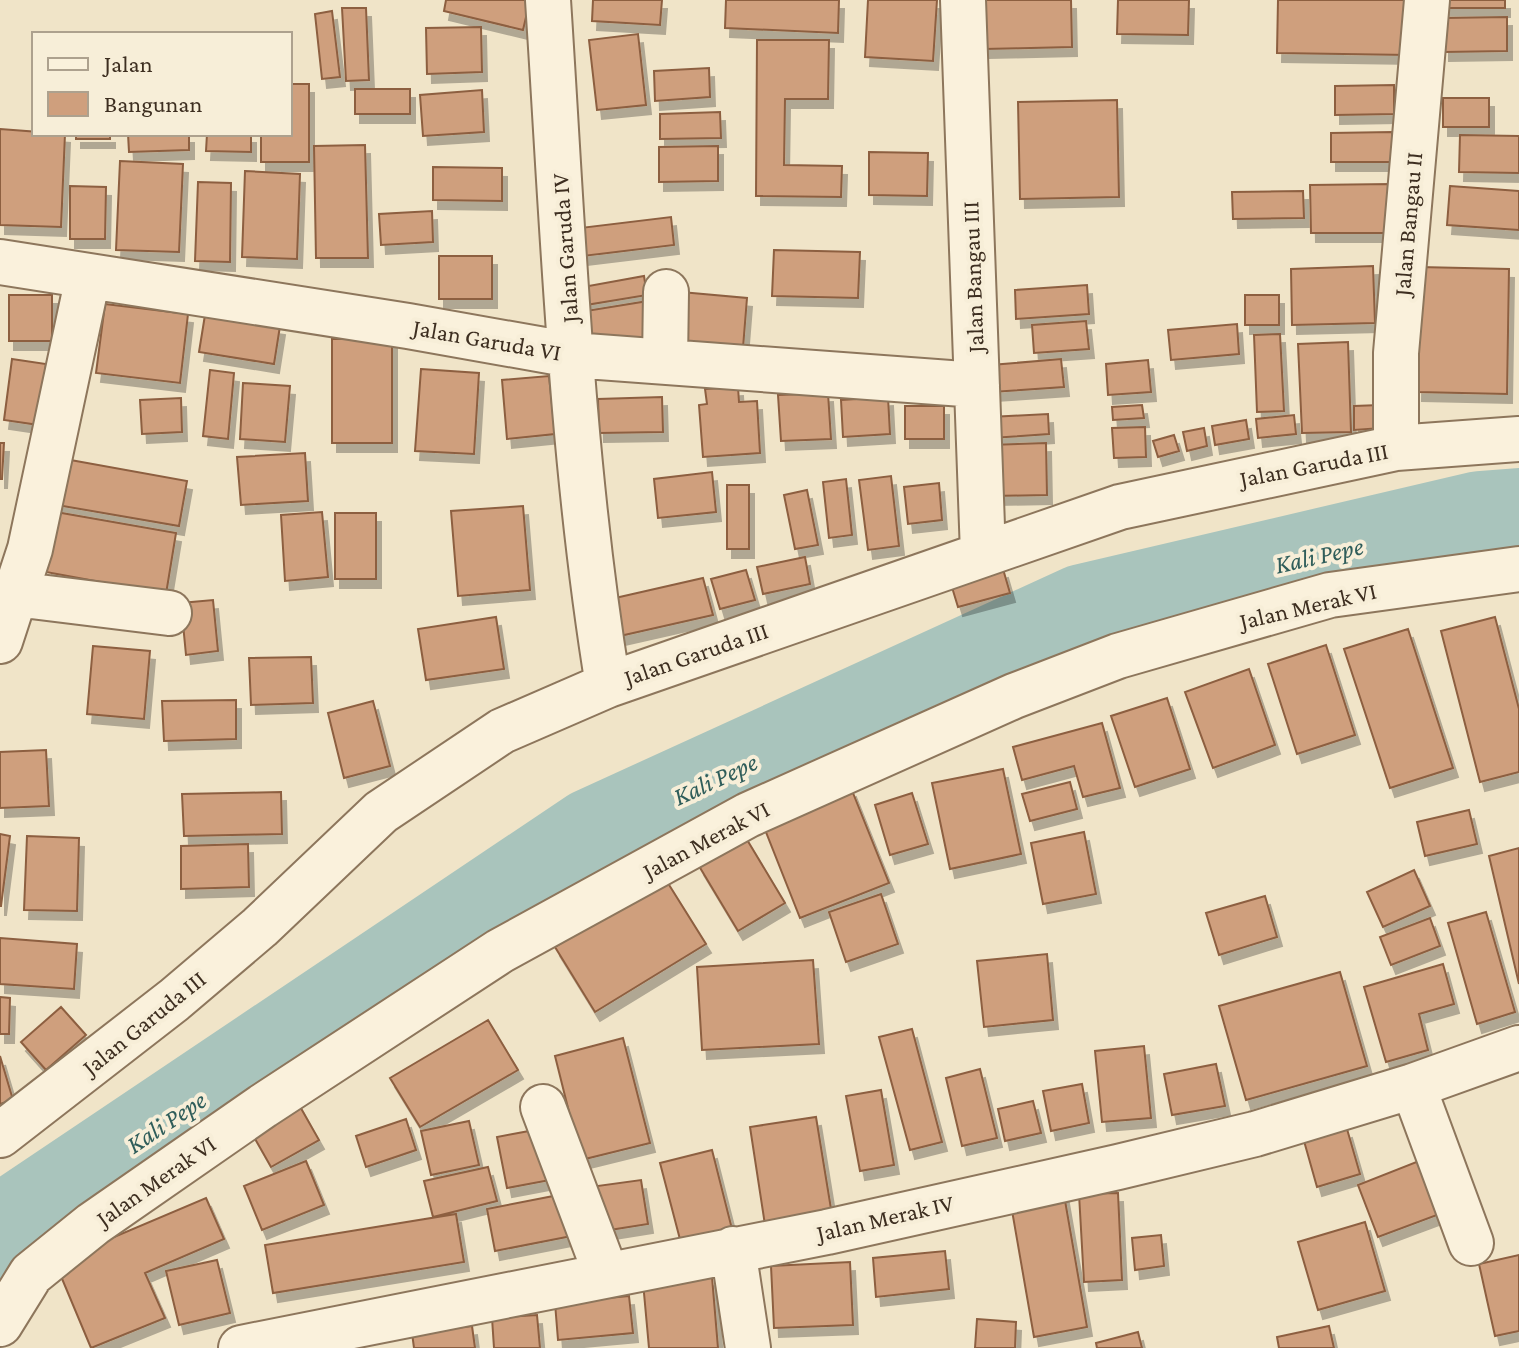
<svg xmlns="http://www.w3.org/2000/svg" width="1519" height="1348" viewBox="0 0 1519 1348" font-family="'Crimson Pro',serif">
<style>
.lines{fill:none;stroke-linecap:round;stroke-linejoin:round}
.river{stroke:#a9c4bc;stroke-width:94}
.building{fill:#cf9f7d;stroke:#8d5f41;stroke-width:2;filter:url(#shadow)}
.street-casing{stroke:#8d765c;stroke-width:48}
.street{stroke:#faf1dc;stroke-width:44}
.labels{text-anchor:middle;stroke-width:8;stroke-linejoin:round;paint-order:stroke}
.street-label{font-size:24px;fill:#3d2e20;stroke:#f7eed8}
.water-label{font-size:26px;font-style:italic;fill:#2f5d5a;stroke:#f7eed8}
</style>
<defs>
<filter id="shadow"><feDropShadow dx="5" dy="9" stdDeviation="0" flood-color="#0004"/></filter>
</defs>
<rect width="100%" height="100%" fill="#f0e4c8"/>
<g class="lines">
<path class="river" d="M0 1239 9 1227 593 835 1083 611 1480 518 1519 515"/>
</g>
<path class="building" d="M446 0H530L523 30 444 11Z
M593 0H662L660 25 592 21Z
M726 0H839L838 33 725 28Z
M868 0H937L933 61 865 57Z
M982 0H1071L1072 47 984 49Z
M1118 0H1189L1188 35 1117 34Z
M1278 0H1410L1409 55 1277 53Z
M1442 0H1505V8H1442Z
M342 8H366L369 80 346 81Z
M332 11 340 77 322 79 315 14Z
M1507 17V51L1444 52V18Z
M481 27 482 72 427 74 426 28Z
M638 34 646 105 597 110 589 40Z
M757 40H829L828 99H785L784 165 842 166 841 197 756 196Z
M709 68 710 97 655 101 654 71Z
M290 84H309V162H261V134H290Z
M1394 85V114L1335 115V86Z
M355 89H410V114H355Z
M482 90 484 132 423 136 420 95Z
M1443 98H1489V127H1443Z
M1117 100 1119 197 1020 199 1018 102Z
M720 112 721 138 660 139V114Z
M0 129 65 134 61 227 0 225Z
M1392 132V162H1331V133Z
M76 134H110V139H76Z
M128 134H189V150L129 152Z
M207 134H251V152L206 151Z
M1460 135 1519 136V173L1459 172Z
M365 145 368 258H316L314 146Z
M718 146V181L659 182V147Z
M869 152 928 153 927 196 869 195Z
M120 161 183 164 179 252 116 250Z
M433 167 502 168V201L433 200Z
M245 171 300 174 297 259 242 257Z
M198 182 231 183 230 262 195 261Z
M1391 184V233H1311L1310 185Z
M70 186 106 187 105 239H70Z
M1450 186 1519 191V230L1447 225Z
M1303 191 1304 218 1233 219 1232 192Z
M432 211 433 242 381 245 379 214Z
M671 217 674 245 583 256 580 228Z
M774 250 860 252 858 298 772 296Z
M439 256H492V299H439Z
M1373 266 1375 323 1292 325 1291 269Z
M1419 267 1509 269 1507 394 1417 392Z
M644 276 647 295 586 305 583 287Z
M1087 285 1089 314 1016 319 1015 290Z
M681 292 747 298 742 360 675 355Z
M9 295H52V341H9Z
M1245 295H1279V325H1245Z
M648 301 647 345 586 342V311Z
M105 304 188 314 180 383 96 373Z
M205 315 280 326 274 364 199 352Z
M1086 321 1089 349 1034 353 1032 325Z
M1237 324 1239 354 1171 360 1168 330Z
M1280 334 1284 411 1257 412 1254 335Z
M332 339H392V443H332Z
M1348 342 1351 432 1302 433 1298 344Z
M12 359 46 364 39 425 4 420Z
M1061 359 1064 387 992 392 991 365Z
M1148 360 1151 392 1108 395 1106 364Z
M421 369 479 373 474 454 415 451Z
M210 370 234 373 228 439 203 436Z
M549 376 555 434 507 439 502 380Z
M243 383 290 386 285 442 240 439Z
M738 387 739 402 757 401 760 453 703 457 699 405 707 404 705 389Z
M828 393 831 439 781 441 778 395Z
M662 397 663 432 599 433 598 399Z
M888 397 890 434 843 437 841 400Z
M181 398 182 432 142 434 140 400Z
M1142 405 1144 418 1113 420 1112 407Z
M1380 405 1382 428 1354 430V406Z
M905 406H944V439H905Z
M1048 414 1049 434 991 438 990 417Z
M1294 415 1296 434 1258 438 1256 419Z
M1246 420 1249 439 1215 445 1212 426Z
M1145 427 1146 457 1114 458 1112 428Z
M1204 428 1207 446 1187 451 1183 432Z
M1174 435 1179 451 1158 457 1153 441Z
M0 443H4L2 479H0Z
M1046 443 1047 495 990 496 989 445Z
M305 453 308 501 241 505 237 457Z
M65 459 187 481 179 526 57 505Z
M712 472 716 512 658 518 654 479Z
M891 476 899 546 868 550 859 480Z
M846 479 852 535 829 538 823 482Z
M939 483 942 520 908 524 904 487Z
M727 485H749V549H727Z
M807 490 818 545 795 549 784 495Z
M523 506 530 590 458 596 451 511Z
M56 512 176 533 166 594 46 572Z
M322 512 328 577 285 581 281 515Z
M335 513H376V579H335Z
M805 557 810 584 763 594 757 567Z
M1003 569 1010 593 958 607 951 584Z
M746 570 755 600 720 609 711 579Z
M703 578 713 615 611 638 602 601Z
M213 600 218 651 186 655 181 603Z
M496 617 504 669 426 680 418 629Z
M1495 617 1519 709V772L1480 782 1441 631Z
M1408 629 1453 768 1390 788 1344 649Z
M1326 645 1355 735 1297 754 1268 664Z
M93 646 150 651 144 719 87 714Z
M311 657 313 703 251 705 249 658Z
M1249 669 1275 745 1213 768 1185 692Z
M1167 698 1190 769 1135 787 1111 716Z
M236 700V739L164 741 162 701Z
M373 701 390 766 344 778 328 713Z
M1102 723 1120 788 1083 797 1074 766 1022 780 1013 747Z
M46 750 49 806 0 808V752Z
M1003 769 1021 854 950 869 932 783Z
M1070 782 1077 809 1030 821 1022 794Z
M851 788 889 883 800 918 762 822Z
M281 792 282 834 184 836 182 794Z
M912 793 928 844 890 855 875 805Z
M1469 810 1477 844 1425 856 1417 822Z
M1084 832 1096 894 1043 904 1031 843Z
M0 834 10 836 1 906H0Z
M27 836 79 838 77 911 24 910Z
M746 838 785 903 738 931 699 866Z
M248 844 249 887 181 889V846Z
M1519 848V984L1489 856Z
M1414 870 1430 906 1383 927 1367 892Z
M666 880 706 944 595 1012 555 947Z
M881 894 898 944 846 962 829 912Z
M1265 896 1277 937 1219 955 1206 913Z
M1486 912 1515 1012 1477 1024 1448 923Z
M1430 918 1440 946 1391 965 1380 937Z
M0 938 77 944 74 989 0 984Z
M1047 954 1053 1020 984 1027 977 961Z
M813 960 819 1044 702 1050 697 967Z
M1443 964 1454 1004 1419 1014 1428 1050 1386 1062 1364 987Z
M1340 972 1367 1066 1246 1100 1219 1006Z
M0 997 10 998 9 1034H0Z
M61 1007 86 1035 46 1070 21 1042Z
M488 1020 518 1070 420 1127 390 1078Z
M912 1029 942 1142 910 1150 879 1037Z
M623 1038 650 1143 581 1160 555 1056Z
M1144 1046 1151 1118 1102 1122 1095 1051Z
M0 1056 13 1100 0 1104Z
M1216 1064 1225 1106 1172 1115 1164 1074Z
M980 1069 997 1138 962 1146 946 1078Z
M1082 1084 1089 1123 1051 1131 1043 1091Z
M881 1090 894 1165 860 1171 846 1096Z
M1033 1101 1041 1133 1005 1141 998 1109Z
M298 1103 319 1140 271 1167 250 1130Z
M816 1117 832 1215 765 1225 750 1127Z
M406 1119 416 1150 366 1167 356 1136Z
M469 1121 479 1165 431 1175 421 1131Z
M540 1129 550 1180 507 1188 497 1137Z
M1347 1129 1360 1174 1317 1187 1304 1141Z
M712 1150 733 1233 682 1247 660 1163Z
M1424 1159 1445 1212 1378 1237 1358 1185Z
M306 1161 324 1205 262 1230 244 1186Z
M488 1167 497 1201 433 1217 424 1181Z
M641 1180 648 1224 597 1232 590 1187Z
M1063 1189 1087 1327 1034 1337 1010 1199Z
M574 1192 582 1234 495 1251 487 1209Z
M1118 1193 1122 1280 1084 1282 1079 1194Z
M206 1198 224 1239 145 1273 165 1318 91 1348 55 1262Z
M456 1214 464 1262 273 1293 265 1245Z
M1365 1222 1385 1291 1318 1310 1298 1242Z
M1161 1235 1164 1266 1135 1270 1132 1238Z
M945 1251 949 1289 876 1297 873 1258Z
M1519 1255V1331L1495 1336 1479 1264Z
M217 1260 230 1313 179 1325 166 1271Z
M850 1262 853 1325 774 1328 771 1266Z
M712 1277 718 1348H649L643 1282Z
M629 1296 633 1333 558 1340 555 1303Z
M537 1315 540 1348H494L492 1318Z
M977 1319 1016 1322 1015 1348H975Z
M472 1326 475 1348H414L412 1333Z
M1329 1326 1334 1348H1279L1277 1337Z
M1138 1332 1142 1348H1097L1096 1343Z"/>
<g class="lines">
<g class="street-casing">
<path id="street" d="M548 0C563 229 571 458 608 685
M963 0 983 554
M0 262 408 326 572 355 977 385
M665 362 666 292
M1396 448V353L1427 0
M15 594 169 613
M0 641 30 549 88 277
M1413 1086 1471 1243
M543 1107 606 1274
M0 1135 174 1000 260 927 381 812 502 731 608 685 1120 507 1396 448 1519 439
M733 1249 748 1348
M0 1324 31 1274 93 1224 263 1106 500 951 748 815 1014 696 1118 656 1330 595 1519 569
M241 1348 827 1232 1118 1167 1255 1134 1413 1086 1519 1048"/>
</g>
<use href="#street" class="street"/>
</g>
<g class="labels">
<g class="street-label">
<text transform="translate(1408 224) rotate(-85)" y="8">Jalan Bangau II</text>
<text transform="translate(565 248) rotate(-94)" y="8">Jalan Garuda IV</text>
<text transform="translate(973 277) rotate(-92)" y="8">Jalan Bangau III</text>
<text transform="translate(487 340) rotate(10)" y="8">Jalan Garuda VI</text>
<text transform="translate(1314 465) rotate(-11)" y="8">Jalan Garuda III</text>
<text transform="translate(1308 606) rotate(-13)" y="8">Jalan Merak VI</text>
<text transform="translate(696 654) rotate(-19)" y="8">Jalan Garuda III</text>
<text transform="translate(706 840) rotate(-28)" y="8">Jalan Merak VI</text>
<text transform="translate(144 1023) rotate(-39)" y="8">Jalan Garuda III</text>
<text transform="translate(156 1181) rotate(-35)" y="8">Jalan Merak VI</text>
<text transform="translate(885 1218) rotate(-13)" y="8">Jalan Merak IV</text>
</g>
<g class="water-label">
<text transform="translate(1319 555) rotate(-13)" y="9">Kali Pepe</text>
<text transform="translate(715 779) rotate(-25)" y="9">Kali Pepe</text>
<text transform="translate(166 1122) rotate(-34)" y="9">Kali Pepe</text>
</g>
</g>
<rect x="32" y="32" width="260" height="104" fill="#f7eed8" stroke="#ada18e" stroke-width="2"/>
<rect x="48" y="58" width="40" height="12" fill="#faf1dc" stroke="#ada18e" stroke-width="2"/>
<text x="104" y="72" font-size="24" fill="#3d2e20">Jalan</text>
<rect x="48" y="92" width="40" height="24" fill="#cf9f7d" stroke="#ada18e" stroke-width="2"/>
<text x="104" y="112" font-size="24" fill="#3d2e20">Bangunan</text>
</svg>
